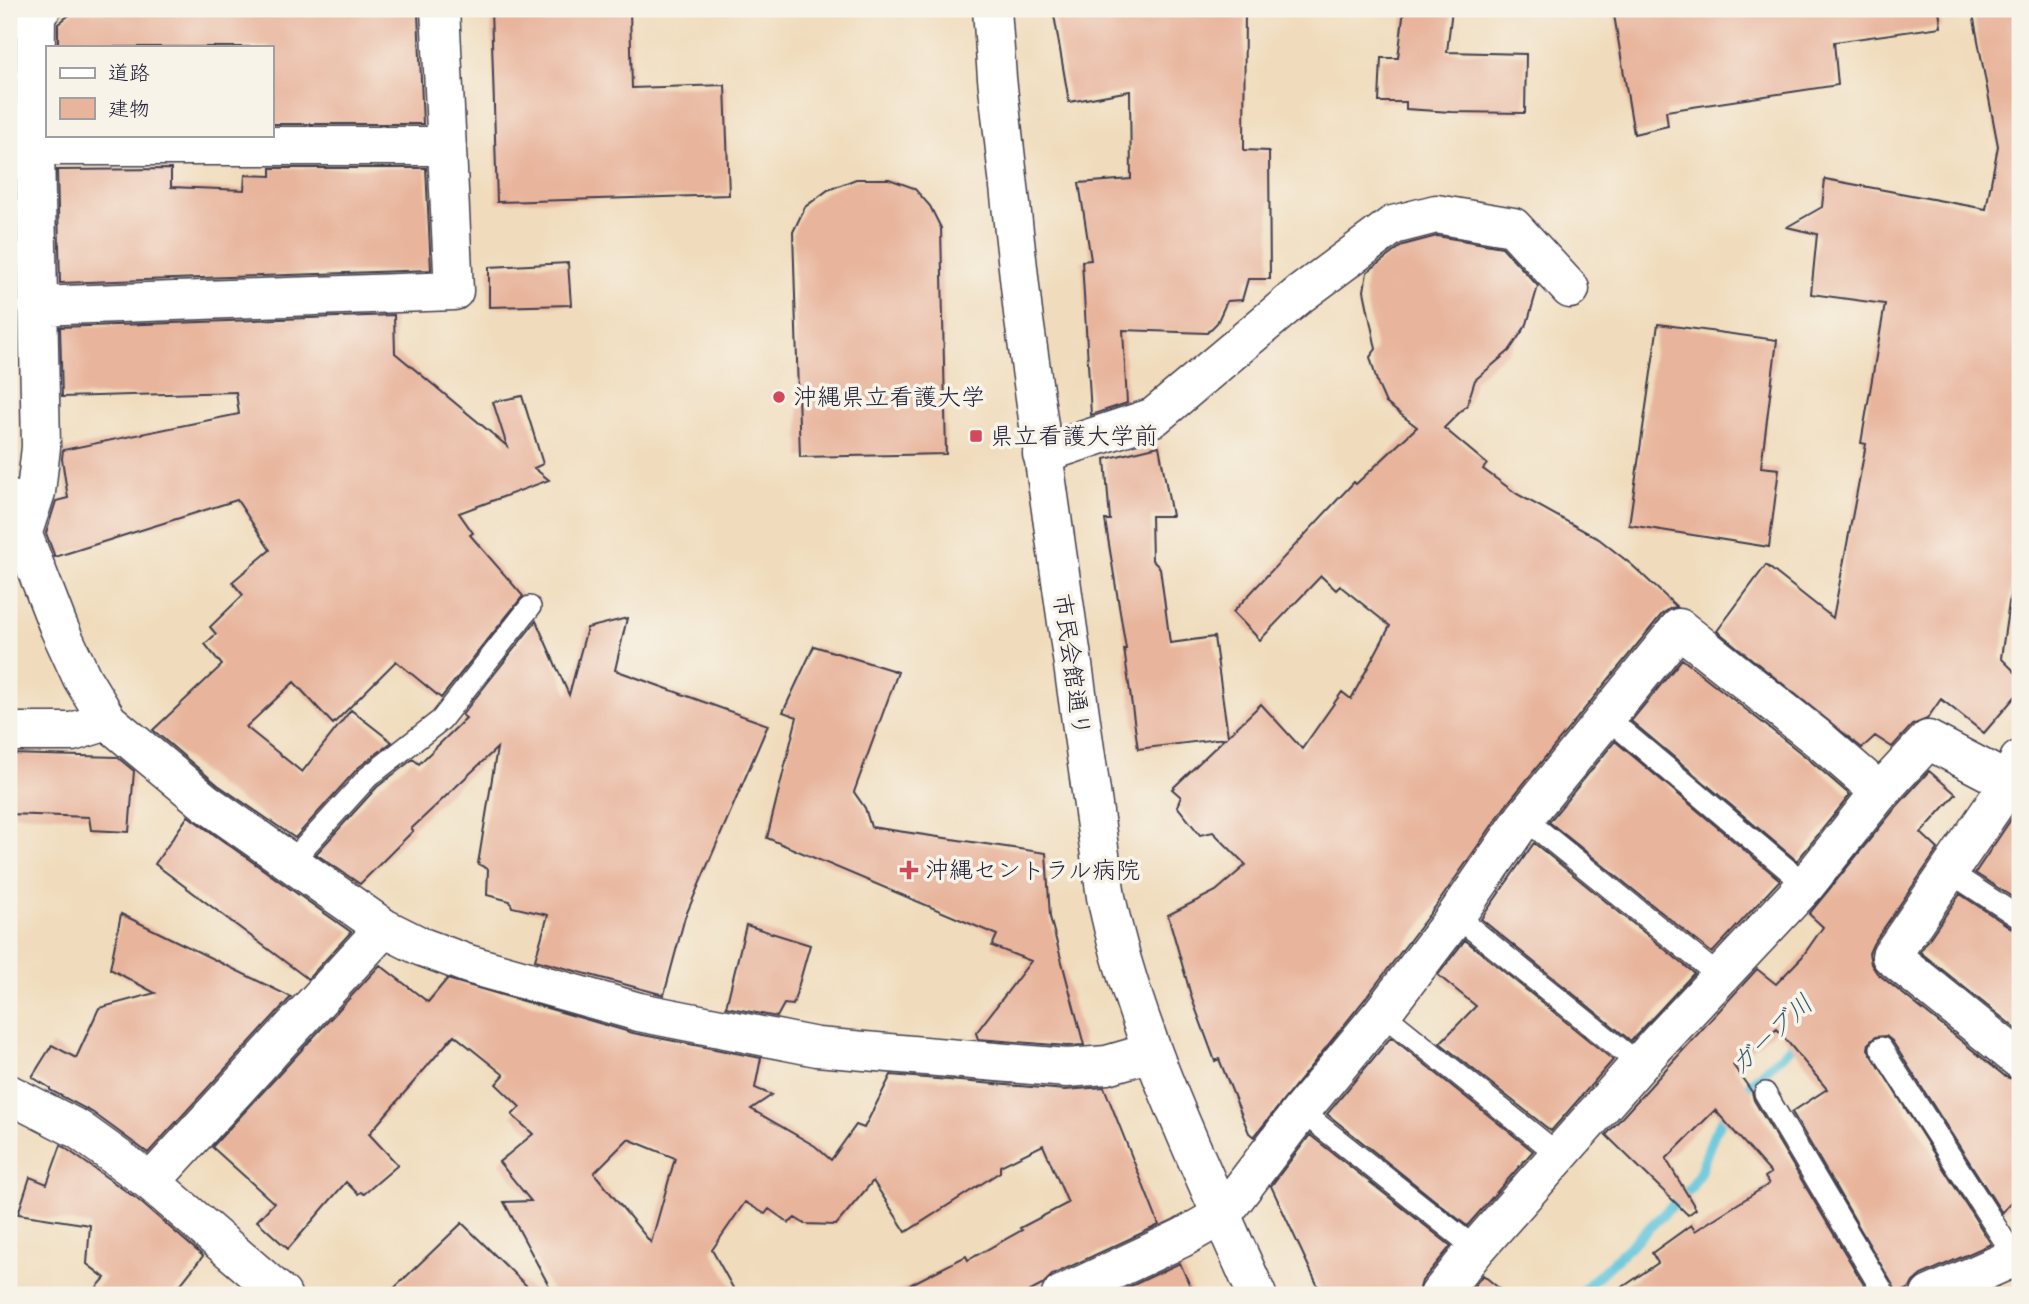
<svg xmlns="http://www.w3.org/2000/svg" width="2029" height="1304" viewBox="0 0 2029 1304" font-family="Pangolin,'Klee One',sans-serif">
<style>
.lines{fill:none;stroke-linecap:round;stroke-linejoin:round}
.stream{stroke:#5ec4db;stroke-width:10}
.building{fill:#e8b49b;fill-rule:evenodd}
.lane-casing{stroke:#413e4e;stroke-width:24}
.street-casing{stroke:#413e4e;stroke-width:41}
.secondary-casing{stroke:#413e4e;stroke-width:41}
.lane{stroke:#fff;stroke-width:21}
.street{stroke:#fff;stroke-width:38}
.secondary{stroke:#fff;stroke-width:38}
.poi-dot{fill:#d1495b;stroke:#f7f3e8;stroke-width:2.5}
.labels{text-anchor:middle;stroke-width:7;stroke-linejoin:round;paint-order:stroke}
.poi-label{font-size:24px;fill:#22223b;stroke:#f7f3e8;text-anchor:start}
.street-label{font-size:24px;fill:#22223b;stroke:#f7f3e8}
.water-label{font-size:26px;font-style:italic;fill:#375b73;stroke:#f7f3e8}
</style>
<rect width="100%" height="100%" fill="#f7f3e8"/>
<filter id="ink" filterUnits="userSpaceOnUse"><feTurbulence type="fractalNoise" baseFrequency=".0143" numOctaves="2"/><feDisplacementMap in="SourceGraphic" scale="14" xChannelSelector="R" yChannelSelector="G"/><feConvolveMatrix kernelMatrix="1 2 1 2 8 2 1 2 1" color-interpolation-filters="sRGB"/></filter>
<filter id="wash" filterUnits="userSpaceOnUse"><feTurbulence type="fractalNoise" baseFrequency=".00686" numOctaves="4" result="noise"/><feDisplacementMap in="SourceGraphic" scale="28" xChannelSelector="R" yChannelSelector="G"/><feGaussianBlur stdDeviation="1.57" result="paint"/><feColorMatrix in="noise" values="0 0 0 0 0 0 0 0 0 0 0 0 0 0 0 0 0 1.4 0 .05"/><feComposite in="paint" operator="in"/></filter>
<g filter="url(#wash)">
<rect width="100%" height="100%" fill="#f0dcbc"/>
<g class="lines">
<path class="stream" d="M1739 1094 1800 1039
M1578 1295 1691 1188 1700 1172 1714 1134 1730 1107"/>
</g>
<g id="blocks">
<path class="building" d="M135 9H295L418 14 423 124H271V47H58V24L73 12H105Z
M491 9H630L632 88 725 85 729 195 497 202Z
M1053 9H1245L1244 150 1269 151 1270 279H1248L1242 300 1227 301 1217 323 1207 333 1123 330 1127 403 1091 415 1082 261 1091 260 1079 183 1131 179 1130 91 1069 102Z
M1404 9H1452L1447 52 1526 54 1525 113 1451 112 1406 109V102H1379L1381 58H1398Z
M1613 9H1939L1941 27 1834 42 1838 85 1666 111 1668 126 1634 134Z
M1972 9H2020V527L2001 658 2020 677V691L1984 733 1941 699 1927 719 1912 725 1892 747 1875 736 1862 748 1717 631 1766 565 1833 618 1866 444 1861 443 1885 304 1811 294 1817 234 1787 227 1822 207 1825 179 1986 209 1998 146Z
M271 168H426L431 270 60 283 57 170 171 169V187L244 190 245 175 271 176Z
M9 169H14L17 331 9 334Z
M856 179H889L914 188 930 206 941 228 946 454 800 457 793 232 805 207 828 190Z
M1437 236 1502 247 1538 286 1527 324 1509 351 1475 380 1467 405 1444 428 1487 464 1483 469 1517 494 1599 539 1632 565 1677 607 1671 608 1662 614 1507 804 1438 903 1365 999 1254 1137 1249 1133 1219 1059 1215 1061 1192 999 1168 915 1216 891 1246 865 1213 832 1200 835 1177 806 1181 797 1172 789 1225 738 1138 749 1124 649H1126L1105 520H1110L1105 459 1159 446 1172 516H1151L1152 560 1160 568 1170 643 1214 637 1228 736 1261 704 1302 749 1342 692 1351 699 1390 626 1340 586 1336 590 1321 576 1260 640 1233 612 1354 482 1356 484 1417 427 1386 403 1378 385 1370 357 1376 349 1364 291 1367 272 1403 245Z
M568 263 571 305 489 307V267Z
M394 315 395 353 507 446 493 402 522 396 543 464 534 468 549 480 459 513 473 533 470 535 523 596 441 698 396 661 333 724 294 682 246 727 302 772 351 710 392 742 358 768 295 838 218 785 153 730 222 665 205 644 216 634 210 627 243 595 232 582 270 550 237 500 55 557 46 533 56 501 68 498 62 459 63 450 239 414 236 392 62 397 60 327Z
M1658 324 1777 340 1761 467 1779 469 1769 547 1629 525Z
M627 618 615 670 768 725 685 917 664 995 535 960 548 915 512 907 510 901 487 895 488 869 478 864 497 748 411 829 413 831 360 884 316 854 377 787 413 759 419 764 466 718 462 715 536 621 569 695 587 628Z
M814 646 898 672 854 792 865 808 871 827 1046 853 1050 917 1084 1045 1067 1046 978 1039 976 1033 1031 961 992 946 997 935 767 838 797 717 783 712Z
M1682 659 1806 757 1850 795 1797 861 1631 721Z
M1615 741 1780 880 1712 953 1549 822Z
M9 754 117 757 134 771 129 832 91 830 89 817 9 814Z
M1929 771 1956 794 1921 833 1938 849 1873 944 1869 953 1871 964 1877 973 2006 1077 2020 1081V1192L2002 1213 1892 1041 1886 1036 1875 1037 1869 1043 1868 1049 1991 1244 1921 1275 1913 1282 1910 1288 1898 1294 1792 1112 1827 1089 1777 1029 1733 1065 1752 1092 1754 1100 1870 1295H1611L1658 1263 1652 1253 1691 1225 1695 1231 1769 1184 1765 1177 1771 1173 1715 1110 1666 1159 1696 1209 1688 1215 1606 1135 1757 969 1776 984 1802 957 1823 927 1809 914 1897 806Z
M2018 809 2020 810V902L1975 873Z
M188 816 351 932 308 979 155 864Z
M1534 843 1694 973 1631 1041 1481 919Z
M1960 894 2013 929 2020 931V1032L1920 952Z
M121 914 291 997 148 1153 92 1112 50 1090V1088L32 1077 52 1045 76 1058 99 1008 155 993 110 969Z
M746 925 810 945 793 1005 784 1004 777 1017 726 1007Z
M1465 940 1613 1060 1551 1131 1440 1043 1476 1006 1438 975Z
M380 965 428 1002 447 979 633 1033 761 1058 755 1088 772 1095 751 1109 815 1146 831 1160 856 1125 864 1128 891 1075 1065 1090 1104 1087 1159 1225 1052 1275 1042 1285 1023 1295H890L966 1256 968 1260 1022 1230 1020 1228 1068 1203 1043 1145 1000 1166V1172L906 1232 873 1181 836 1225 805 1224 795 1218 789 1223 769 1209 765 1214 745 1202 712 1250 737 1295H554L504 1202 531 1201 499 1162 533 1134 512 1115 520 1107 496 1084 504 1075 454 1035 369 1134 398 1165 364 1194 361 1192 358 1194 346 1182 288 1249 257 1221 274 1203 212 1147ZM628 1139 675 1158 651 1243 594 1173Z
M1391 1037 1533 1151 1467 1226 1327 1114Z
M1310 1135 1451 1246 1422 1281 1418 1295H1322L1271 1186Z
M61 1145 137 1199 203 1256 172 1295H90L105 1278 87 1264 90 1225 18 1214 30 1177 47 1184Z
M462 1223 536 1295H387Z
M1180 1263 1194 1295H1112Z
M1483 1275 1507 1295H1467Z"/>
</g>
</g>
<g filter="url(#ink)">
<use href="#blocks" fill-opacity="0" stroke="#413e4e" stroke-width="2"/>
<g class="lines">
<g class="lane-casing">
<path id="lane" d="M1606 717 1806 885
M1524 818 1720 977
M290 863 368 777 441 720 530 607
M1948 871 2020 918
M1456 916 1639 1064
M1382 1013 1559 1155
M1881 1048 2015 1257
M1765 1093 1885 1295
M1301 1111 1476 1249"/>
</g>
<g class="street-casing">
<path id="street" d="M9 146H447
M37 306 454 291 440 9
M1042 454 1154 417 1299 295 1393 225 1436 214 1513 227 1570 289
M9 499 59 628 82 678 108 721 205 802 384 928 422 947 468 964 639 1012 817 1047 1067 1068 1107 1065 1152 1052
M23 532 36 492 41 447 35 148 36 13 41 9
M9 732H72L108 721
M2019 760 2010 782 1891 956 2020 1060
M9 1094 79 1130 151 1182 282 1295
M151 1182 384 928
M1061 1295 1182 1238 1222 1215 1301 1111 1382 1013 1456 916 1524 818 1679 628 1820 740 1880 792
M1439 1295 1476 1249 1657 1044 1806 885 1880 792 1928 740 2020 788
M1930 1295 2020 1255"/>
</g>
<g class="secondary-casing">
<path id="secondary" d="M992 9 997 78 1023 313 1106 897C1136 1037 1200 1165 1257 1295"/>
</g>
<use href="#lane" class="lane"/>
<use href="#street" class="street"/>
<use href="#secondary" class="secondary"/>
</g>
</g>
<g class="poi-dot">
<circle cx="779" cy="397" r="7"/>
<rect x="969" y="429" width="14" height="14" rx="3.5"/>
<path d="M905.5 859.5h7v7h7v7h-7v7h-7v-7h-7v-7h7z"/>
</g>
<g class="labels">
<g class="poi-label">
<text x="793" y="405">沖縄県立看護大学</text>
<text x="990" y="444">県立看護大学前</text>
<text x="925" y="878">沖縄セントラル病院</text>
</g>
<g class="street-label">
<text transform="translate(1072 665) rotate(82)" y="8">市民会館通り</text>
</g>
<g class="water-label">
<text transform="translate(1771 1034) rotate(-43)" y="9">ガーブ川</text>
</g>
</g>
<rect width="2029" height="1304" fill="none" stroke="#f7f3e8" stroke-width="35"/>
<rect x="46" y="46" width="228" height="91" fill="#f7f3e8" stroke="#a29fa3" stroke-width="2"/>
<rect x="60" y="68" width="35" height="10" fill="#ffffff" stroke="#a29fa3" stroke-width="2"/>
<text x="108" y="80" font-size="21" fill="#22223b">道路</text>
<rect x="60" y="98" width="35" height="21" fill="#e8b49b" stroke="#a29fa3" stroke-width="2"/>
<text x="108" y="116" font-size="21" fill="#22223b">建物</text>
</svg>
